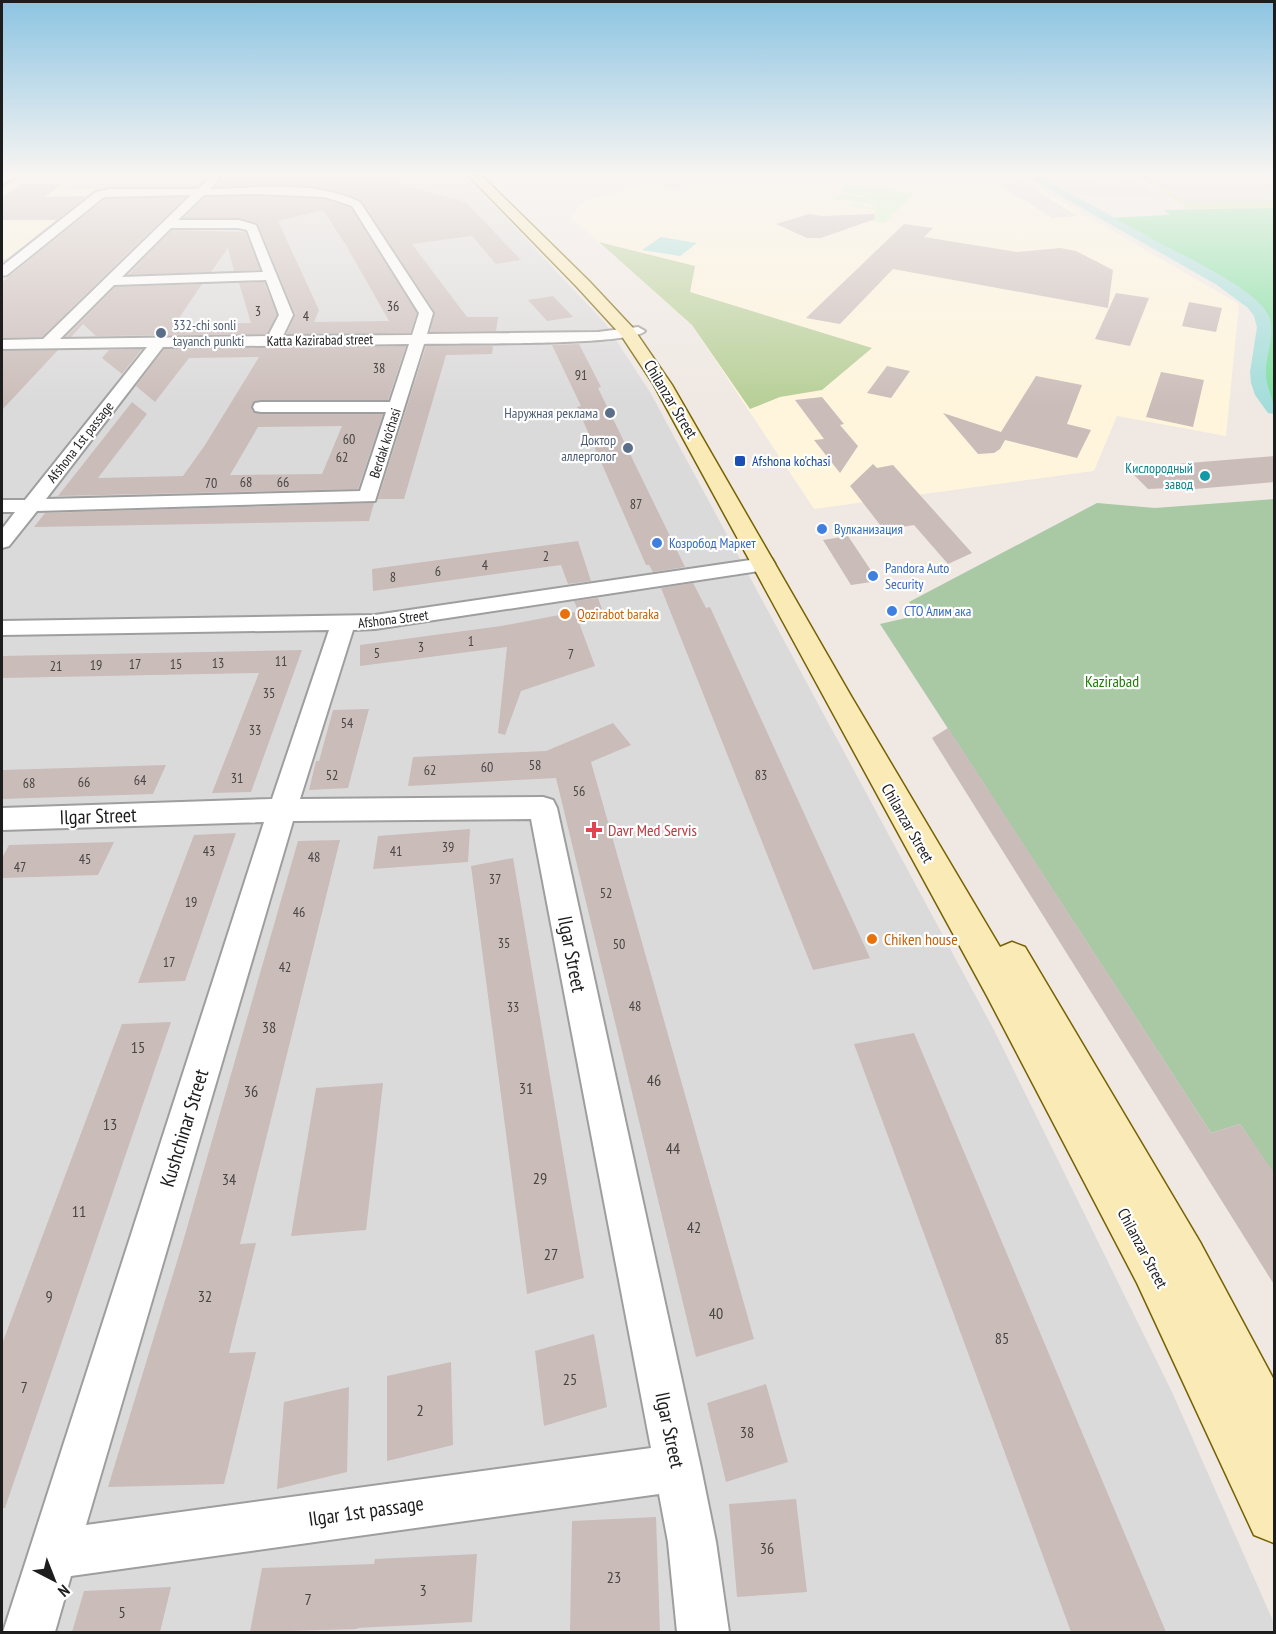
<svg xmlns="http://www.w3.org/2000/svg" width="1276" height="1634" viewBox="0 0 1276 1634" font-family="'PT Sans Narrow',sans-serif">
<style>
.residential{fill:#dbdadb}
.education{fill:#fff5dc}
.grass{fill:#dbeaa8}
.forest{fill:#b7cf97}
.cemetery{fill:#a9c8a4}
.park{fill:#cbfabf}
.pitch{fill:#7fdf9f}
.parking{fill:#ddd}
.water{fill:#a3ddda}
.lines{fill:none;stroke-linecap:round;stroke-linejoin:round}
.canal{fill:#a3ddda;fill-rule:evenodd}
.building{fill:#cabcb9;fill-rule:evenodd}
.street-casing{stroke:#9e9e9e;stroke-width:4}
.secondary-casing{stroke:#766203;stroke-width:3}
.street{fill:#fff;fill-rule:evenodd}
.secondary{fill:#faeab6;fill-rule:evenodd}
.service-dot{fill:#5c6f8a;stroke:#fff;stroke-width:2}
.transit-dot{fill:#1a4fb4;stroke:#fff;stroke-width:2}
.culture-dot{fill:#0f9aa8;stroke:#fff;stroke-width:2}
.shop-dot{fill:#3f7fe0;stroke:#fff;stroke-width:2}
.food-dot{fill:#e8710a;stroke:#fff;stroke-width:2}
.health-dot{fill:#e0444e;stroke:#fff;stroke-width:2}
.labels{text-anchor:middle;stroke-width:4.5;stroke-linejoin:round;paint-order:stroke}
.number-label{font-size:14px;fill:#484544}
.far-service-label{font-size:14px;fill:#4e5e75;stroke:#fff;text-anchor:end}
.far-street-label{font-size:14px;fill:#1d1d1d;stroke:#fff}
.far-transit-label{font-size:14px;fill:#164399;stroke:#fff;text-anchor:start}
.far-culture-label{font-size:14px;fill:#0d838f;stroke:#fff;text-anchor:end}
.far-shop-label{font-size:14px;fill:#366cbe;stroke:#fff;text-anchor:start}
.far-food-label{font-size:14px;fill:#c56008;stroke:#fff;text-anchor:start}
.street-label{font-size:16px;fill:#1d1d1d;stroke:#fff}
.park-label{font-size:16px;fill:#217d0a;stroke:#fff}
.health-label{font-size:16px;fill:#be3a42;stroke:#fff;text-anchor:start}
.food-label{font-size:16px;fill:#c56008;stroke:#fff;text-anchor:start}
.near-number-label{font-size:16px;fill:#484544}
.near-street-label{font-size:20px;fill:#1d1d1d;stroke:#fff}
</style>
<rect width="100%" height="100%" fill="#efe8e3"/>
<path class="residential" d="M2 176H467L605 323 650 392 994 1030 1172 1392 1274 1623V1632H2Z"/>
<path class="education" d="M18 176H84L67 189H95L8 258 2 260V187Z
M648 176H1018L1239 304 1226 436 1117 416 1094 471 814 509 692 325 570 217 585 200 648 185Z"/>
<path class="grass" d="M1139 176H1146L1187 203 1274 201V211L1195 213Z"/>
<path class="forest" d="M599 242 695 266 690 292 872 348 822 390 780 397 750 409 692 325Z"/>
<path class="cemetery" d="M1274 499V1174L1240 1124 1211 1133 880 624 919 615 909 602 1097 503 1155 508Z"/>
<path class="park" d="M850 184 914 194 884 223 868 220 870 218 877 219 873 215 878 210 850 206 853 203 872 208 875 204 834 199 841 194 865 197 871 193 864 196 840 192Z"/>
<path class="pitch" d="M1274 208V409C1242 375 1275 362 1267 328 1258 293 1140 237 1107 218L1170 215 1164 210Z"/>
<path class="parking" d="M663 176H720L713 181 684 184 677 187 664 186Z
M987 176H1012L1077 216 1052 218Z
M1090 176H1126L1157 197H1146L1142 195 1084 196 1072 193 1046 179H1092Z
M1146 176H1274V201L1187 203Z"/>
<path class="water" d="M661 237 697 243 680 256 642 250Z"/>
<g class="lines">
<path class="canal" d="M1026 176H1040C1078 198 1117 219 1156 241 1183 256 1256 288 1269 316 1276 336 1265 355 1266 375 1267 390 1274 397 1274 414L1268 413 1255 395 1251 383 1250 372 1257 327 1254 316 1248 308 1217 285Z"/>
</g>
<path class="building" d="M226 176H367L466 202 521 260 496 264 472 236 412 244 467 317H498L496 331 430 332 435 312 361 200 343 193 306 186 216 187Z
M21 184H63L45 197 87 196 57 220H2V197Z
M258 196 325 199 351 208 417 313 410 333 287 334 295 314 258 224 239 218H184L205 197ZM323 210 347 247 389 321 314 322 319 310 278 221Z
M185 197 42 337 2 338V282L105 199Z
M809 214 822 216 874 214 875 219 821 238H807L776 224Z
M904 224 933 228 924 237 1017 252 1060 248 1076 251 1113 270 1108 308 893 269 840 324 806 318Z
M172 230 245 232 260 270 234 271 228 248 211 272 128 275Z
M264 282 277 315 267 334 96 336 83 324 71 337H66L115 287 202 284 175 324 251 323 239 283Z
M1116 293 1149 298 1130 346 1095 339Z
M553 296 573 317 547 321 528 300Z
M1189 302 1222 308 1216 332 1182 326Z
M579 344 601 387 598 388 685 567 653 572 649 565H646L577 407 581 406 552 345Z
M406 346 388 400H261L255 401 251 406 253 412 261 414H383L358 489 58 496 132 402 147 414 98 478 183 476 205 445 259 357 189 358 155 402 136 386 164 349ZM342 426 322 474 230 475 258 427Z
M426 346H493L492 354 446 355 404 499H378Z
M142 349 122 374 102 358 109 350Z
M58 350 2 410V351Z
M887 366 910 371 891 398 867 393Z
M1161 372 1204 380 1193 427 1146 417Z
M1036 376 1082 385 1067 424 1091 430 1077 458 1005 440 1000 449 994 453 978 454 943 413 1001 432Z
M822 397 844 424 840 425 858 446 840 473 814 440 824 439 795 400Z
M1275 456V482L1172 491 1169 488 1148 489 1127 468Z
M873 464 877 468 893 465 972 553 948 564 914 525 884 530 850 486Z
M374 503 369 521 34 527 45 513Z
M848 536 878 581 851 585 823 540Z
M578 541 591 581 568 584 561 565 373 591 372 569Z
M693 583 706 608 710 607 870 958 813 970 661 588Z
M598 598 602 609 579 613 574 601Z
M575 612 595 666 521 691 505 735 498 733 507 647 360 666V645L501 626Z
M302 650 251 792 212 793 259 673 2 678V656Z
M369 709 348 788 309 790 316 761H319L333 710Z
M613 723 631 745 591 762 754 1339 696 1357 556 778 408 786 413 757 546 751Z
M948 728 1211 1133 1240 1124 1275 1174V1286L932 738Z
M166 765 153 794 2 799V770Z
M470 829 468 862 373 869 378 836Z
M236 833 185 981 138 983 194 835Z
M340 840 240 1244 256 1243 229 1353 256 1352 224 1484 108 1487 182 1245 298 841Z
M114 842 98 875 2 878V858L9 845Z
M513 858 584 1278 527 1294 471 866Z
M171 1022 5 1508H2V1344L122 1024Z
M914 1033 1166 1632H1071L854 1044Z
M383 1083 366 1230 291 1236 316 1088Z
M594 1334 607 1407 544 1426 535 1351Z
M451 1362 453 1445 387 1461V1376Z
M766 1384 788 1462 726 1482 707 1403Z
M349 1387 347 1472 277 1489 284 1402Z
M796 1499 807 1592 737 1597 729 1504Z
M656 1517 660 1632H570L572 1521Z
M477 1554 472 1622 357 1628V1629L250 1632 262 1568 374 1564 375 1559Z
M171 1587 160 1632H72L84 1591Z"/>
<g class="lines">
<g class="street-casing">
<path id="street" d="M3 176H15L2 185Z
M217 176 219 179 210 189C259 188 314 180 360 202L433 313 427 334 598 332 638 327 645 331C632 346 455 343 424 344L375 501 37 511 9 546 2 548V529L15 512H2V500H25L147 347 2 349V340L43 339 191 195 104 197 7 275 2 276V266L96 192 110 189H198L210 177ZM258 194 325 197 352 206 419 313 412 335 283 336 293 315 256 225 239 220H178L204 195ZM171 228H238L247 230 263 272 122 277ZM266 280 279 315 268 336 60 339 114 285ZM409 344 390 402H261L255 403 253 407 255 411 261 412H386L360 491 46 499 163 347Z
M764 558 772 559 775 564 772 569 375 629 353 630 300 799 543 797 553 800 557 808 701 1468 716 1542 729 1632H677L668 1542 659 1494 71 1576 55 1632H3L264 822 2 830V808L272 799 329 630 2 635V621L375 615ZM531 819 651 1448 86 1525 293 821Z"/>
</g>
<g class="secondary-casing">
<path id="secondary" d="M469 176H482L589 281 633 328 672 385 851 696 1000 947 1012 942 1025 947 1200 1242 1274 1380V1543L1254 1535 1137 1283 987 996 654 385 621 335 577 287Z"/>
</g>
<use href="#street" class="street"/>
<use href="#secondary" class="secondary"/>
</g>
<linearGradient id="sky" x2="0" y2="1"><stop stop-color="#8cc4e2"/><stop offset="0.43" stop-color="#f8f5f2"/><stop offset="1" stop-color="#f8f5f2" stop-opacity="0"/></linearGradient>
<rect width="1276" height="405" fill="url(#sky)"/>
<g class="service-dot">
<circle cx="161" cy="333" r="6"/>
<circle cx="610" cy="413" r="6"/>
<circle cx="628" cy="448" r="6"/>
</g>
<rect class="transit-dot" x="734" y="455" width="12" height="12" rx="3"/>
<circle class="culture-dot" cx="1205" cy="476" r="6"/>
<g class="shop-dot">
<circle cx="822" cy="529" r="6"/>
<circle cx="657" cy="543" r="6"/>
<circle cx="873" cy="576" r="6"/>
<circle cx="892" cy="611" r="6"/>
</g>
<g class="food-dot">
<circle cx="565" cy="614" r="6"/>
<circle cx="872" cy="939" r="6"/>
</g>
<path class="health-dot" d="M591 821h6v6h6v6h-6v6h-6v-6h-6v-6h6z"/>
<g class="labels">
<g class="number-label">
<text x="393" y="311">36</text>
<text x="258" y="316">3</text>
<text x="306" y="321">4</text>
<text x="379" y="373">38</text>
<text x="581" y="380">91</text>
<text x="349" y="444">60</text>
<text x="342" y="462">62</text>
<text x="246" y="487">68</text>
<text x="283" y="487">66</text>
<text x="211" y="488">70</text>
<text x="636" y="509">87</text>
<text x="546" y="561">2</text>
<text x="485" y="570">4</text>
<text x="438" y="576">6</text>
<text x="393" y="582">8</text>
<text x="471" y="646">1</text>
<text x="421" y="652">3</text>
<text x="377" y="658">5</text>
<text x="571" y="659">7</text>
<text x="281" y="666">11</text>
<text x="218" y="668">13</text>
<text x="135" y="669">17</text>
<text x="176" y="669">15</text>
<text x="96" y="670">19</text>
<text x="56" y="671">21</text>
<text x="269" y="698">35</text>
<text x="347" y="728">54</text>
<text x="255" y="735">33</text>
<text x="535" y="770">58</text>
<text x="487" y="772">60</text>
<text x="430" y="775">62</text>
<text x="332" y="780">52</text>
<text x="761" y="780">83</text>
<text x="237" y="783">31</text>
<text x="140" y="785">64</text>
<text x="84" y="787">66</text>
<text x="29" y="788">68</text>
<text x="579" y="796">56</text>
<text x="448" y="852">39</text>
<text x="209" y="856">43</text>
<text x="396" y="856">41</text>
<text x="314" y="862">48</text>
<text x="85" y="864">45</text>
<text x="20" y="872">47</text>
<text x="495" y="884">37</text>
<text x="606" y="898">52</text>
<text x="191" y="907">19</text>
<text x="299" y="917">46</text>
<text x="504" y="948">35</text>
<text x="619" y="949">50</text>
<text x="169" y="967">17</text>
<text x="285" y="972">42</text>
<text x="635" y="1011">48</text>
<text x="513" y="1012">33</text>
</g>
<g class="far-service-label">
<text x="173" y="330" text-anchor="start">332-chi sonli<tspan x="173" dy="16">tayanch punkti</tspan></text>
<text x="598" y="418">Наружная реклама</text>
<text x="616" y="445">Доктор<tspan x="616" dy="16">аллерголог</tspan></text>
</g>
<g class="far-street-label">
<text transform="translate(320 340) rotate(-1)" y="5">Katta Kazirabad street</text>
<text transform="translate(80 442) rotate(-52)" y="5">Afshona 1st passage</text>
<text transform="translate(385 443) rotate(-72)" y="5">Berdak ko'chasi</text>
<text transform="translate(393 619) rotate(-7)" y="5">Afshona Street</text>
</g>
<g class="far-transit-label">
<text x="752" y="466">Afshona ko'chasi</text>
</g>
<g class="far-culture-label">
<text x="1193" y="473">Кислородный<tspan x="1193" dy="16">завод</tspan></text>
</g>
<g class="far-shop-label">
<text x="834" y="534">Вулканизация</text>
<text x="669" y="548">Козробод Маркет</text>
<text x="885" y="573">Pandora Auto<tspan x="885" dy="16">Security</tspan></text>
<text x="904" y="616">СТО Алим ака</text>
</g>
<g class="far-food-label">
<text x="577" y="619">Qozirabot baraka</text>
</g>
<g class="street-label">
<text transform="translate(671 399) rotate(59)" y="6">Chilanzar Street</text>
<text transform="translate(908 823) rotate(60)" y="6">Chilanzar Street</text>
<text transform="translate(1143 1248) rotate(62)" y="6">Chilanzar Street</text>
</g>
<g class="park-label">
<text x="1112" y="687">Kazirabad</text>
</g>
<g class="health-label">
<text x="608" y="836">Davr Med Servis</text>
</g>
<g class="food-label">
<text x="884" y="945">Chiken house</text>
</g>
<g class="near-number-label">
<text x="269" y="1033">38</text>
<text x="138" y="1053">15</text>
<text x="654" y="1086">46</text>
<text x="526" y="1094">31</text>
<text x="251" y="1097">36</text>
<text x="110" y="1130">13</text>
<text x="673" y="1154">44</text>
<text x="540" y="1184">29</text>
<text x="229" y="1185">34</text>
<text x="79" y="1217">11</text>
<text x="694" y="1233">42</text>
<text x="551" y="1260">27</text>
<text x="49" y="1302">9</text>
<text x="205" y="1302">32</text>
<text x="716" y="1319">40</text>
<text x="1002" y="1344">85</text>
<text x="570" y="1385">25</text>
<text x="24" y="1393">7</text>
<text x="420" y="1416">2</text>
<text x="747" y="1438">38</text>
<text x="767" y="1554">36</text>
<text x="614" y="1583">23</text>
<text x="423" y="1596">3</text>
<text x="308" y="1605">7</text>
<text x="122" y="1618">5</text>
</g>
<g class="near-street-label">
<text transform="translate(98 816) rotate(-2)" y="7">Ilgar Street</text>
<text transform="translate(572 954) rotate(79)" y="7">Ilgar Street</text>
<text transform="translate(184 1128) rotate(-73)" y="7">Kushchinar Street</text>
<text transform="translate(670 1430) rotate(78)" y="7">Ilgar Street</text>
<text transform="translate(366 1511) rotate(-8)" y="7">Ilgar 1st passage</text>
</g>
</g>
<rect width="1276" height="1634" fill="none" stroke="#1d1d1d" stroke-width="6"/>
<g transform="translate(54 1580) rotate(138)" stroke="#ffffff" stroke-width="4.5" paint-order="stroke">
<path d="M0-4.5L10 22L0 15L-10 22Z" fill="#1d1d1d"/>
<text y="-9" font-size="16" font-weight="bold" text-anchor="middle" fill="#1d1d1d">N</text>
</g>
</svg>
